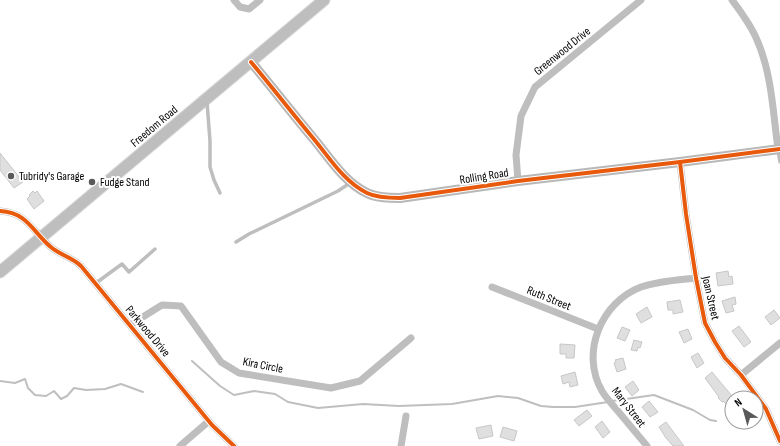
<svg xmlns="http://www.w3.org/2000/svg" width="780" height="446" viewBox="0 0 780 446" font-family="'Sofia Sans Condensed',sans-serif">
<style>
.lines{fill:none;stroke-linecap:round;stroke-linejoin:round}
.stream{stroke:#bfbfbf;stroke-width:2}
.building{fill:#dfdfdf;stroke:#c7c7c7}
.primary-casing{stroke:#dbdbdb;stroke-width:13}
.lane{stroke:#bebebe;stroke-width:3.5}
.street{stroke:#bebebe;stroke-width:7}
.secondary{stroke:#b8b8b8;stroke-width:10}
.primary{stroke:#bebebe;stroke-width:11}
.cycleway-casing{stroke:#fff;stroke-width:6}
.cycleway{stroke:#e8590c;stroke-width:4}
.poi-dot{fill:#595959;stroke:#fff;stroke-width:1.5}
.labels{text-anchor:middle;stroke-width:4;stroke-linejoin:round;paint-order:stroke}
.street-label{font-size:12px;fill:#000;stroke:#fff}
.poi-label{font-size:12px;fill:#000;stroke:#fff;text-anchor:start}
</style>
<rect width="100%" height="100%" fill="#fff"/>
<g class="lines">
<path class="stream" d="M192 361 220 386 234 395 254 391 275 394 288 402 318 408 363 404 399 406 452 404 498 396 518 398 541 406 553 407H575L608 402
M0 381 15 383 25 379 28 388 35 395 46 396 54 391 61 399 67 396 74 388 86 390 105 389 121 384 143 392
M612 401 654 395 693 410 710 420 716 421"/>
</g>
<path class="building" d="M0 153 23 182 14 188 0 170Z
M33 191 35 193 37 191 44 201 34 209 27 199 30 196 29 195Z
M728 271 729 277 732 276 733 284 718 286 716 273Z
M735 297 736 304 732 305 734 311 726 313 722 301Z
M680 300 683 312 673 314V310H668L667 302Z
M647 307 652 317 641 323 636 314Z
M774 310 780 318 771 325 765 317Z
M739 326 751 342 744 347 732 331Z
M622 327 630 330 625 341 617 338Z
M688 329 692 339 684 343 679 332Z
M634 340 642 342 640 348 638 347 637 351 631 350Z
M560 344 575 345 574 358H566V354H560Z
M698 353 704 363 697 368 691 357Z
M623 358 626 369 617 372 614 363 616 362 615 360Z
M575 372 578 385 570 387 569 382 563 384 561 376Z
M712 372 732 396V402L728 406 723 401 722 402 718 398 719 397 705 378Z
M633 381 639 390 632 396 625 387Z
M649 401 658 412 650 417 642 407Z
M587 410 592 416 579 426 574 420Z
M602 421 610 432 603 438 595 427Z
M666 422 684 446H673L666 438 659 427Z
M741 422H759L744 429Z
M491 425 493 436 479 439 476 428Z
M503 427 517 431 514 441 500 437Z"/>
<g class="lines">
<g class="primary-casing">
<path id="primary" d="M0 272 324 0"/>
</g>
<path class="lane" d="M207 102 210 141V167L214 180 220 193
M778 150 780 162
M236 242 249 234 338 191 350 183
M96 283 122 264 129 272 155 249"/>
<path class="street" d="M234 0 240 7 249 9 260 0
M732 0C741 12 751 25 757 40 772 74 773 113 778 149
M680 162 686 214 696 278 705 323 715 342 725 358 741 375 766 409 780 441
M518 181 516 155 521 116 535 87 641 0
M0 211C29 213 32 232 52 248 61 255 73 258 81 266L212 425 234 446
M492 287 598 329
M130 325 162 305 181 306 221 362 239 373 331 388 360 381 411 338
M741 375 780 343
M180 446 209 421
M401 446 406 416
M647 446C637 434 627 422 617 410 612 404 606 398 602 391 580 353 601 302 641 287 659 281 678 280 696 278"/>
<path class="secondary" d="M251 62C272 87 292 113 313 138 329 157 344 182 367 193 377 198 390 198 400 198L518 181 680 162 780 149"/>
<use href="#primary" class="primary"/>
<g class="cycleway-casing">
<path id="cycleway" d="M251 62C272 87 292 113 313 138 329 157 344 182 367 193 377 198 390 198 400 198L518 181 680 162 780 149
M680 162 686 214 696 278 705 323 715 342 725 358 741 375 766 409 780 441
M0 211C29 213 32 232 52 248 61 255 73 258 81 266L212 425 234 446"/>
</g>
<use href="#cycleway" class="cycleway"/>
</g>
<g class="poi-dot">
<circle cx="11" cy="176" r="4"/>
<circle cx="92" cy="182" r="4"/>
</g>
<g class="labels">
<g class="street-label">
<text transform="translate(562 51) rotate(-39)" y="4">Greenwood Drive</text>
<text transform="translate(154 126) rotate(-40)" y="4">Freedom Road</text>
<text transform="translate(484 176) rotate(-9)" y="4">Rolling Road</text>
<text transform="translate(549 298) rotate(22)" y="4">Ruth Street</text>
<text transform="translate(711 298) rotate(77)" y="4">Joan Street</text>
<text transform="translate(148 331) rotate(50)" y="4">Parkwood Drive</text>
<text transform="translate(263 365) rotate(11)" y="4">Kira Circle</text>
<text transform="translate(629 407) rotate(52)" y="4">Mary Street</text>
</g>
<g class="poi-label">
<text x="19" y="180">Tubridy's Garage</text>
<text x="100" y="186">Fudge Stand</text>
</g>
</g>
<g transform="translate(744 410) rotate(323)"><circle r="19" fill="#ffffff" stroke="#999999"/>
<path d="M0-3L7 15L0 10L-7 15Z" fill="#595959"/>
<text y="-6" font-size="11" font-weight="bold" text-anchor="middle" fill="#000000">N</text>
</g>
</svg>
